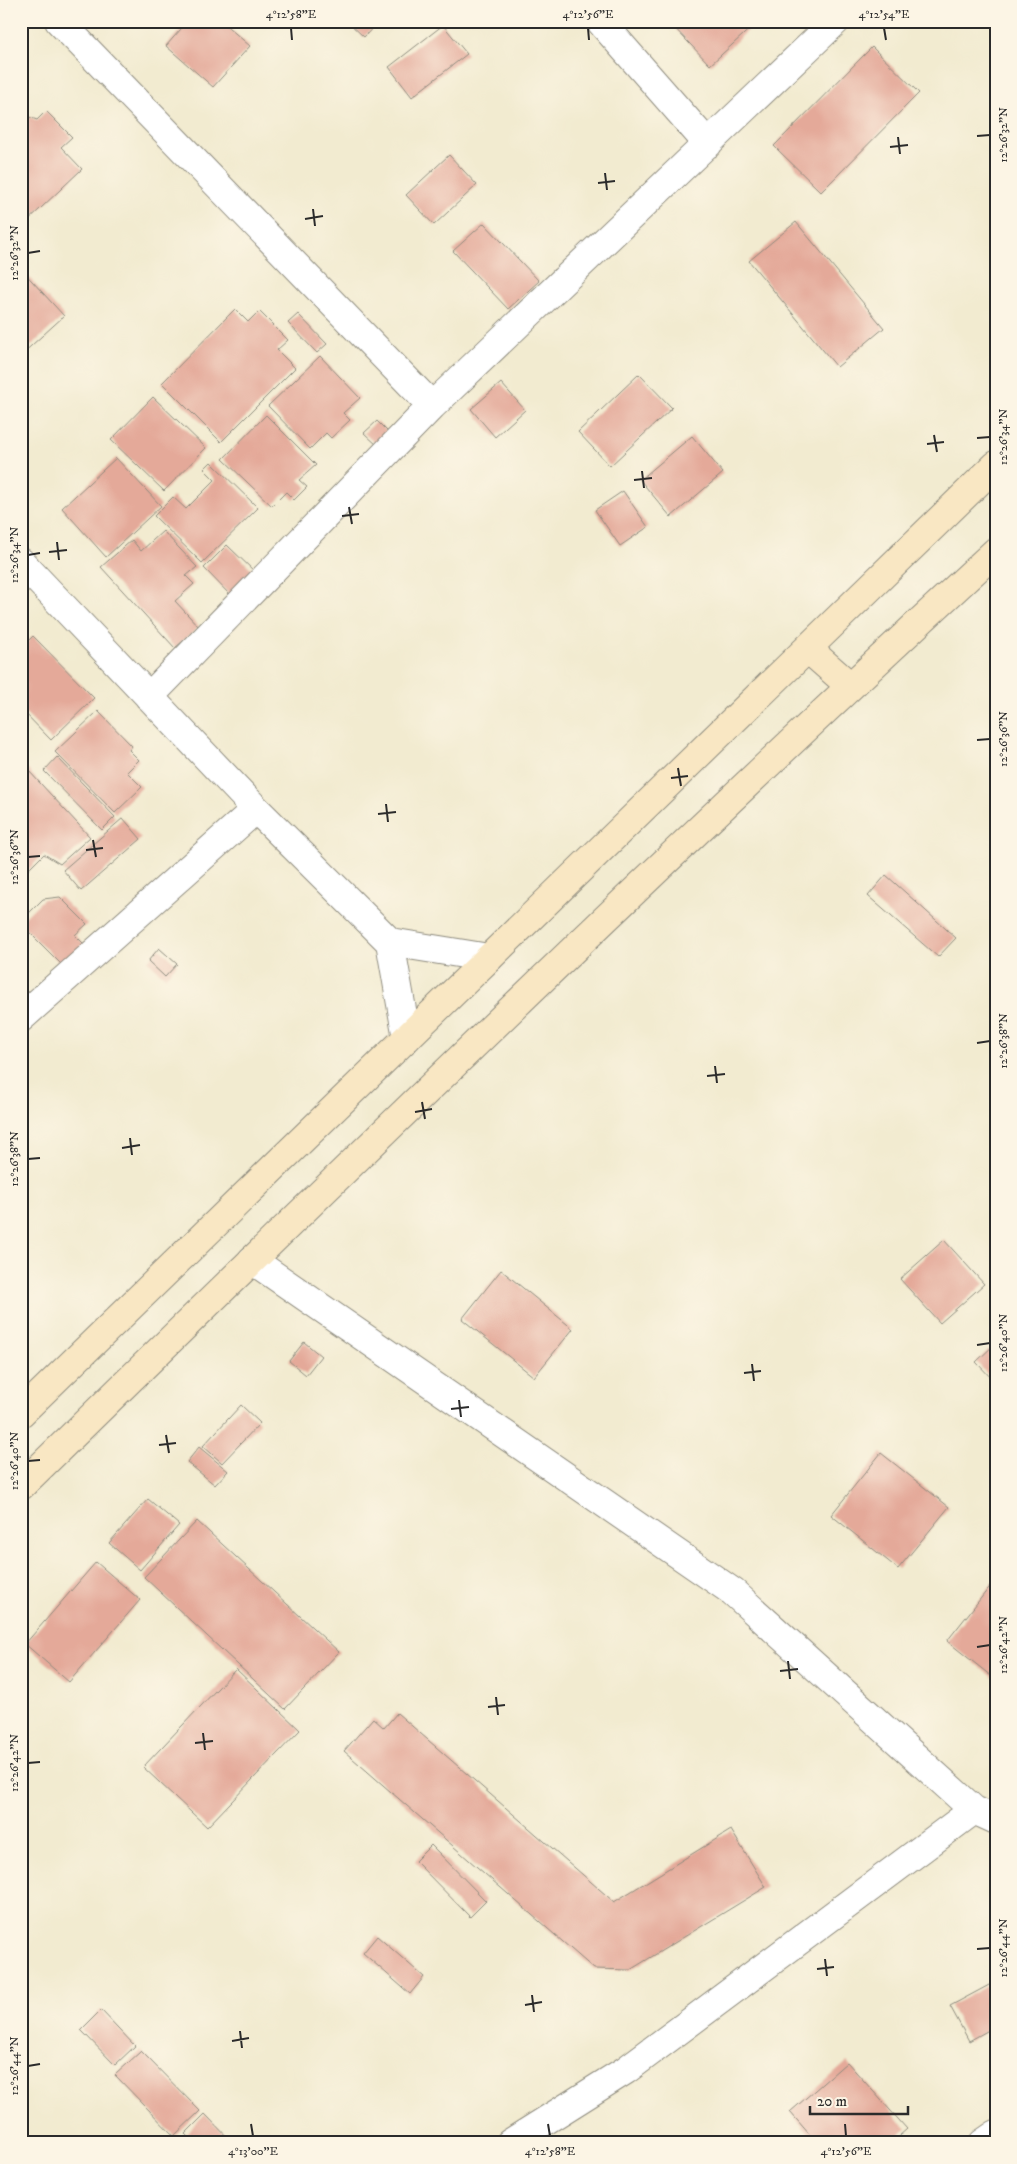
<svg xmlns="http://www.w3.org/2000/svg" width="1017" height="2164" viewBox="0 0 1017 2164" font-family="'IM FELL DW Pica',serif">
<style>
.building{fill:#e4a999}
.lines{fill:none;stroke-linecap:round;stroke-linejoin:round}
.street-casing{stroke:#8e8b7e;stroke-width:30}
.secondary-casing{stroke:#8e8b7e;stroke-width:30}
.street{stroke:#fff;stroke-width:28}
.secondary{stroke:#f9e7c3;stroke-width:28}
.ticks{fill:none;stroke:#2b2b2b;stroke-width:2}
.neatline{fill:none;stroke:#2b2b2b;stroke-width:2}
.ticks-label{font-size:12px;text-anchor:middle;fill:#2b2b2b}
</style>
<rect width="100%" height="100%" fill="#fcf5e5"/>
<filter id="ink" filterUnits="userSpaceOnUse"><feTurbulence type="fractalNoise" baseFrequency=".02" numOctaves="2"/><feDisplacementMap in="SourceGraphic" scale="10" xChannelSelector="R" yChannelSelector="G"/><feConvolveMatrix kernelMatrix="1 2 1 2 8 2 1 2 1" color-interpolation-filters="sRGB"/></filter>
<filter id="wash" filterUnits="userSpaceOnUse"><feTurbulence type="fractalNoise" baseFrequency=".0096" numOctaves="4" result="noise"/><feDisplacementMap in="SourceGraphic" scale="20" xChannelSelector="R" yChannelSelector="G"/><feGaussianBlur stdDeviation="1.12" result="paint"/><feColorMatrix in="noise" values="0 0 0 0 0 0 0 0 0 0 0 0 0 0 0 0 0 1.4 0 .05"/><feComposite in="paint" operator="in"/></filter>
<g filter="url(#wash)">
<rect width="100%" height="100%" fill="#f2ebd0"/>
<g id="blocks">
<path class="building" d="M188 21H221L250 46 213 87 166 46Z
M347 21H379L364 37Z
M668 21H752L755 24 710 65Z
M443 25 467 54 412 97 389 67Z
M872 47 919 93 821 192 774 146Z
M46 111 72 137 61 147 82 169 21 227V114L37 120Z
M449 155 477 185 434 225 406 195Z
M796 222 884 328 837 367 749 261Z
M484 223 539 281 508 309 453 251Z
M21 269 64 316 21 355Z
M235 309 248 322 259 311 288 340 277 350 295 368 221 442 162 383Z
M298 314 327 344 317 353 288 323Z
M320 356 360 398 343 413 350 420 331 438 326 433 310 449 268 406Z
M639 374 672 408 610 466 578 432Z
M501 383 525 410 495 437 471 409Z
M153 397 206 448 164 491 111 440Z
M266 415 316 465 299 480 307 487 294 500 286 492 272 506 223 459Z
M377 421 390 434 378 446 364 433Z
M692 436 723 473 671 517 640 480Z
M116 458 161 506 106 557 62 508Z
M211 462 258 508 202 563 154 516 173 497 186 509 215 480 204 469Z
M623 491 648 527 620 546 595 510Z
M163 531 197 567 186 576 194 584 175 601 199 627 175 648 101 567 132 540 141 551Z
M227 545 256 573 232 597 204 568Z
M33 636 94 698 51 740 21 709V648Z
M98 711 132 746 129 750 139 760 127 772 142 787 115 813 55 752Z
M57 757 115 817 102 830 44 771Z
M28 770 90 837 60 864 44 854 25 873 21 870V777Z
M123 818 141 839 81 891 63 870Z
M886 875 956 938 938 957 868 896Z
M60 897 87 924 75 935 86 946 64 967 21 924V921L43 899Z
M159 948 177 964 165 977 148 961Z
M944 1240 984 1284 940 1323 900 1279Z
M501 1270 573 1329 534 1377 462 1319Z
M304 1342 321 1356 306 1375 289 1361Z
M996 1343V1383L976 1362Z
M241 1405 260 1423 222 1463 203 1446Z
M199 1447 228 1471 215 1485 187 1462Z
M881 1453 949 1507 898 1569 831 1515Z
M148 1499 179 1525 140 1570 109 1543Z
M197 1521 339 1652 285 1709 144 1577Z
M96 1562 140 1600 69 1682 25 1644Z
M996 1579V1680L947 1641Z
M236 1669 300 1730 207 1827 143 1767Z
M397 1713 614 1902 731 1830 766 1887 630 1970 594 1969 344 1751 373 1718 384 1728Z
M431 1845 486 1901 470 1917 415 1861Z
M377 1936 424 1977 410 1994 363 1953Z
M991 1984 996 1994V2026L969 2041 950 2006Z
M101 2010 135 2046 115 2065 81 2030Z
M141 2051 200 2111 174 2136 115 2075Z
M847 2062 907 2129 891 2143H817L790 2112Z
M205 2114 233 2143H194L185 2134Z"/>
</g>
</g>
<g filter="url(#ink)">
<use href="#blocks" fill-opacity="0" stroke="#8e8b7e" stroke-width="1"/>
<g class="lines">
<g class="street-casing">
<path id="street" d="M59 21 432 406
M600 21 708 144
M21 562 256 809 390 942 407 1038
M149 697 432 406 836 21
M390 942 489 958
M21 1018 256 809
M252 1260 733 1592 974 1810 996 1820
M510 2143 626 2070 974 1810
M983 2143 996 2134"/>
</g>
<g class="secondary-casing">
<path id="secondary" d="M808 649 850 686
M21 1413 996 465
M21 1486C343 1171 665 857 996 551"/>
</g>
<use href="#street" class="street"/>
<use href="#secondary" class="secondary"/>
</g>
</g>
<path class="ticks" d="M291 28 292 40M588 28 589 40M884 28 886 40M977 136 990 135M898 137 900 154M890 147 908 145M605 173 607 190M598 183 615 181M313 209 315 226M305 219 323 216M28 253 40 251M934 435 937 452M977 438 990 437M927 444 944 442M642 471 644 488M634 480 652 478M349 507 352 524M342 516 359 514M57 542 59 560M49 552 67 550M28 555 40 553M977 740 990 739M678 768 681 786M671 778 688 776M386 804 388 822M378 814 396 812M93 840 96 857M86 850 103 848M28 857 40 856M977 1043 990 1041M715 1066 717 1083M707 1076 725 1074M422 1102 425 1119M415 1112 432 1109M130 1138 132 1155M122 1148 140 1145M28 1159 40 1158M977 1345 990 1343M752 1364 754 1381M744 1373 761 1371M459 1400 461 1417M451 1409 469 1407M166 1435 169 1453M159 1445 176 1443M28 1461 40 1460M977 1647 990 1645M788 1661 790 1679M780 1671 798 1669M496 1697 498 1715M488 1707 505 1705M203 1733 205 1750M195 1743 213 1741M28 1763 40 1762M977 1949 990 1948M825 1959 827 1976M817 1969 834 1967M532 1995 534 2012M525 2005 542 2002M240 2031 242 2048M232 2041 249 2038M28 2066 40 2064M251 2124 253 2136M548 2124 550 2136M845 2124 846 2136"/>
<rect width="1017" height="2164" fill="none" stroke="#fcf5e5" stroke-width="55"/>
<path d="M810 2106v8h98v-8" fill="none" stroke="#2b2b2b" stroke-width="2.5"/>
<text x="817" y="2106" font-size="15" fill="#2b2b2b" stroke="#fcf5e5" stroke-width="4" paint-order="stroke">20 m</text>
<rect x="28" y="28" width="962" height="2108" class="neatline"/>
<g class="ticks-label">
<text x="291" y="18">4°12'58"E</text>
<text x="588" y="18">4°12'56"E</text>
<text x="884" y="18">4°12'54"E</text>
<text transform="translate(1003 135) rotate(-90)" y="4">12°26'32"N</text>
<text transform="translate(14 253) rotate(-90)" y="4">12°26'32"N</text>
<text transform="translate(1003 437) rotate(-90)" y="4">12°26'34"N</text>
<text transform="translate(14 555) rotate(-90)" y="4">12°26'34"N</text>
<text transform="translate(1003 739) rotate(-90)" y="4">12°26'36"N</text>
<text transform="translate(14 857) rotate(-90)" y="4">12°26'36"N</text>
<text transform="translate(1003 1041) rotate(-90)" y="4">12°26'38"N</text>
<text transform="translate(14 1159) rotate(-90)" y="4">12°26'38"N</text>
<text transform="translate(1003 1343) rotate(-90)" y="4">12°26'40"N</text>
<text transform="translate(14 1461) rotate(-90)" y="4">12°26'40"N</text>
<text transform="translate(1003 1645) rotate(-90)" y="4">12°26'42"N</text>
<text transform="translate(14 1763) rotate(-90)" y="4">12°26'42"N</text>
<text transform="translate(1003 1948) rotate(-90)" y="4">12°26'44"N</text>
<text transform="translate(14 2066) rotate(-90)" y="4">12°26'44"N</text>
<text x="253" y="2155">4°13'00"E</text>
<text x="550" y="2155">4°12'58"E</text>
<text x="846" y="2155">4°12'56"E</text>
</g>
</svg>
